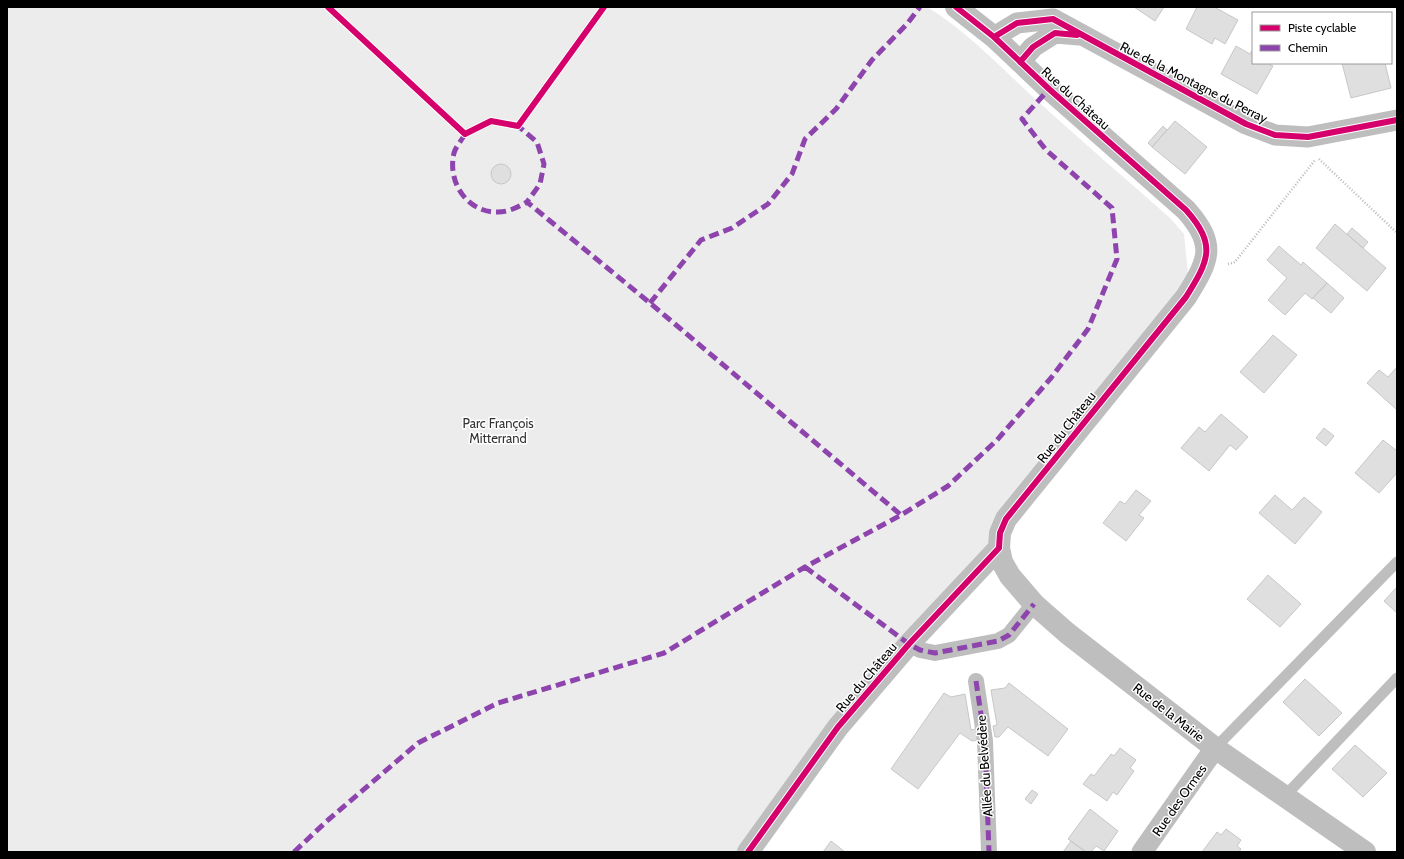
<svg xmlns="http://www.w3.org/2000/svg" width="1404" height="859" viewBox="0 0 1404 859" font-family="Cabin,sans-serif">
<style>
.green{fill:#ececec}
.building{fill:#dfdfdf;stroke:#c7c7c7}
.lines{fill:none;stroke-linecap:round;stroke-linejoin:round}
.path{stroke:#b9b9b9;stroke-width:2.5;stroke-dasharray:1 2;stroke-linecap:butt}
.service{stroke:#bebebe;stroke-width:11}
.pedestrian{stroke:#bebebe;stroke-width:16}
.minor{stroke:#bebebe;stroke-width:21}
.tertiary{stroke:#bebebe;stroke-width:22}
.quiet{stroke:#8e44ad;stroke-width:5;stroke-dasharray:10 5;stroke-linecap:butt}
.cycleway-casing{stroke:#fff;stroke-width:8}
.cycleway{stroke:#d6006c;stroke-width:6}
.labels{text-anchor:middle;stroke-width:3;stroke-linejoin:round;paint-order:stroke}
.street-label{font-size:13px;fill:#000;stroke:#fff}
.park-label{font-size:13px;fill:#333;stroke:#fff}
</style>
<rect width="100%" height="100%" fill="#fff"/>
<path class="green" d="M7 7H927C967 31 999 66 1033 97 1078 138 1125 178 1170 218L1184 234 1188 273 1180 291 993 543 738 852H7Z"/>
<path class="building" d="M1134 7H1164L1155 21Z
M1197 7H1214L1238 20 1225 44 1215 38 1212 44 1186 29Z
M1236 46 1250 54 1253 49V63H1271L1270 65 1273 66 1257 94 1221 74Z
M1342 63H1385L1391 88 1351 98Z
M1175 121 1207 147 1185 174 1152 147Z
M1163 126 1167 130 1152 147 1148 143Z
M491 174a10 10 0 1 1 20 0a10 10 0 1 1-20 0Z
M1335 224 1386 268 1367 291 1316 248Z
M1352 228 1368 242 1363 248 1347 234Z
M1279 246 1301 265 1303 262 1327 283 1312 299 1305 293 1285 315 1268 300 1287 278 1267 260Z
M1327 283 1344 298 1331 313 1313 298Z
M1273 335 1297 355 1264 393 1240 372Z
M1397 367V410L1367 383 1379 370 1388 377Z
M1221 414 1248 437 1236 450 1230 445 1209 471 1181 448 1199 427 1205 432Z
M1324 428 1334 436 1326 446 1316 438Z
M1383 440 1397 451V473L1379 493 1355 473Z
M1136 490 1151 501 1139 515 1144 518 1126 541 1103 523 1120 501 1125 504Z
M1275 495 1292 510 1304 497 1322 512 1295 544 1259 513Z
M1268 575 1301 604 1280 627 1247 599Z
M1397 587V613L1384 601Z
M1305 679 1342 713 1319 736 1283 702Z
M1009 683 1068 729 1048 756 1008 727 999 737H995L993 726 997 725 991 690 1005 688Z
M944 693 951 697 965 694 971 730 976 729 978 740 972 741 960 733 918 789 891 769Z
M1355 745 1387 773 1363 797 1332 769Z
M1120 748 1136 760 1130 768 1134 771 1117 795 1113 792 1107 801 1083 784 1091 774 1094 776 1111 754 1114 756Z
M1032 790 1038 794 1031 804 1025 799Z
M1090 809 1118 831 1104 851 1096 846 1091 852H1086L1068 839Z
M1226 829 1241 840 1237 846 1241 849 1239 852H1202L1217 832 1221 835Z
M831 841 845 852H823Z
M1071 841 1086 852H1063Z"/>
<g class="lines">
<path class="path" d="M1319 159 1397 233
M1228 264 1235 262 1315 160"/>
<path class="service" d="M1215 748 1397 562
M1285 796 1397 678"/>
<path class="pedestrian" d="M909 644 920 650 935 653 998 641 1009 635 1034 604
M976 681 985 741 989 852"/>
<path class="minor" d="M994 37 1017 23 1053 19 1246 124 1275 135 1308 137 1397 120
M1020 62 1033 47 1055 33 1079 35
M1142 852 1215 748"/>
<path class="tertiary" d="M999 548 1002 562 1010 576 1034 604 1067 633 1215 748 1365 852
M748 852 838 727 909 644 999 548 1000 533 1006 519 1186 297C1209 260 1217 245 1186 210L1049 89 994 37 956 7"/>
<path class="quiet" d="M515 125 518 126 537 142 544 164 540 184 527 202 650 303 901 515
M465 134C462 140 456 146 454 153 447 182 467 213 498 212 509 212 518 207 527 202
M650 303 701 240 732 228 768 204 792 174 805 139 836 109 872 60 907 24 920 7
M805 567 909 644 920 650 935 653 998 641 1009 635 1034 604
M976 681 985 741 989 852
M294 852 328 820 418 743 498 703 664 653 805 567 901 515 948 486 997 440 1051 378 1088 329 1117 259 1112 208 1046 150 1022 119 1049 89"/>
<g class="cycleway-casing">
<path id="cycleway" d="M328 7 465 134 491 121 518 126 604 7
M994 37 1017 23 1053 19 1246 124 1275 135 1308 137 1397 120
M1020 62 1033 47 1055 33 1077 35
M748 852 838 727 909 644 999 548 1000 533 1006 519 1186 297C1209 260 1217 245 1186 210L1049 89 994 37 956 7"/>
</g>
<use href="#cycleway" class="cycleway"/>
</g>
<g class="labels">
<g class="street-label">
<text transform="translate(1194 82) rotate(27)" y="5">Rue de la Montagne du Perray</text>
<text transform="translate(1076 98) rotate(42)" y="5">Rue du Château</text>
<text transform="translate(1066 427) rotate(-52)" y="5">Rue du Château</text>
<text transform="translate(866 677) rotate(-50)" y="5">Rue du Château</text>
<text transform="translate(1169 712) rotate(38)" y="5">Rue de la Mairie</text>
<text transform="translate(984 766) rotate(-94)" y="5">Allée du Belvédère</text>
<text transform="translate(1179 800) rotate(-55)" y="5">Rue des Ormes</text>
</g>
<g class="park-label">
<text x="498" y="428">Parc François<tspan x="498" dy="15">Mitterrand</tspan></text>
</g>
</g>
<rect width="1404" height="859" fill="none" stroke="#000000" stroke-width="16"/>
<rect x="1252" y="12" width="140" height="52" fill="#ffffff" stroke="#999999"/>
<rect x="1260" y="25" width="20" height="6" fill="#d6006c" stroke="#999999"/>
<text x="1288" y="32" font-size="12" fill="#000000">Piste cyclable</text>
<rect x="1260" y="45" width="20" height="6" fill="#8e44ad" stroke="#999999"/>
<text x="1288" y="52" font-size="12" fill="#000000">Chemin</text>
</svg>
